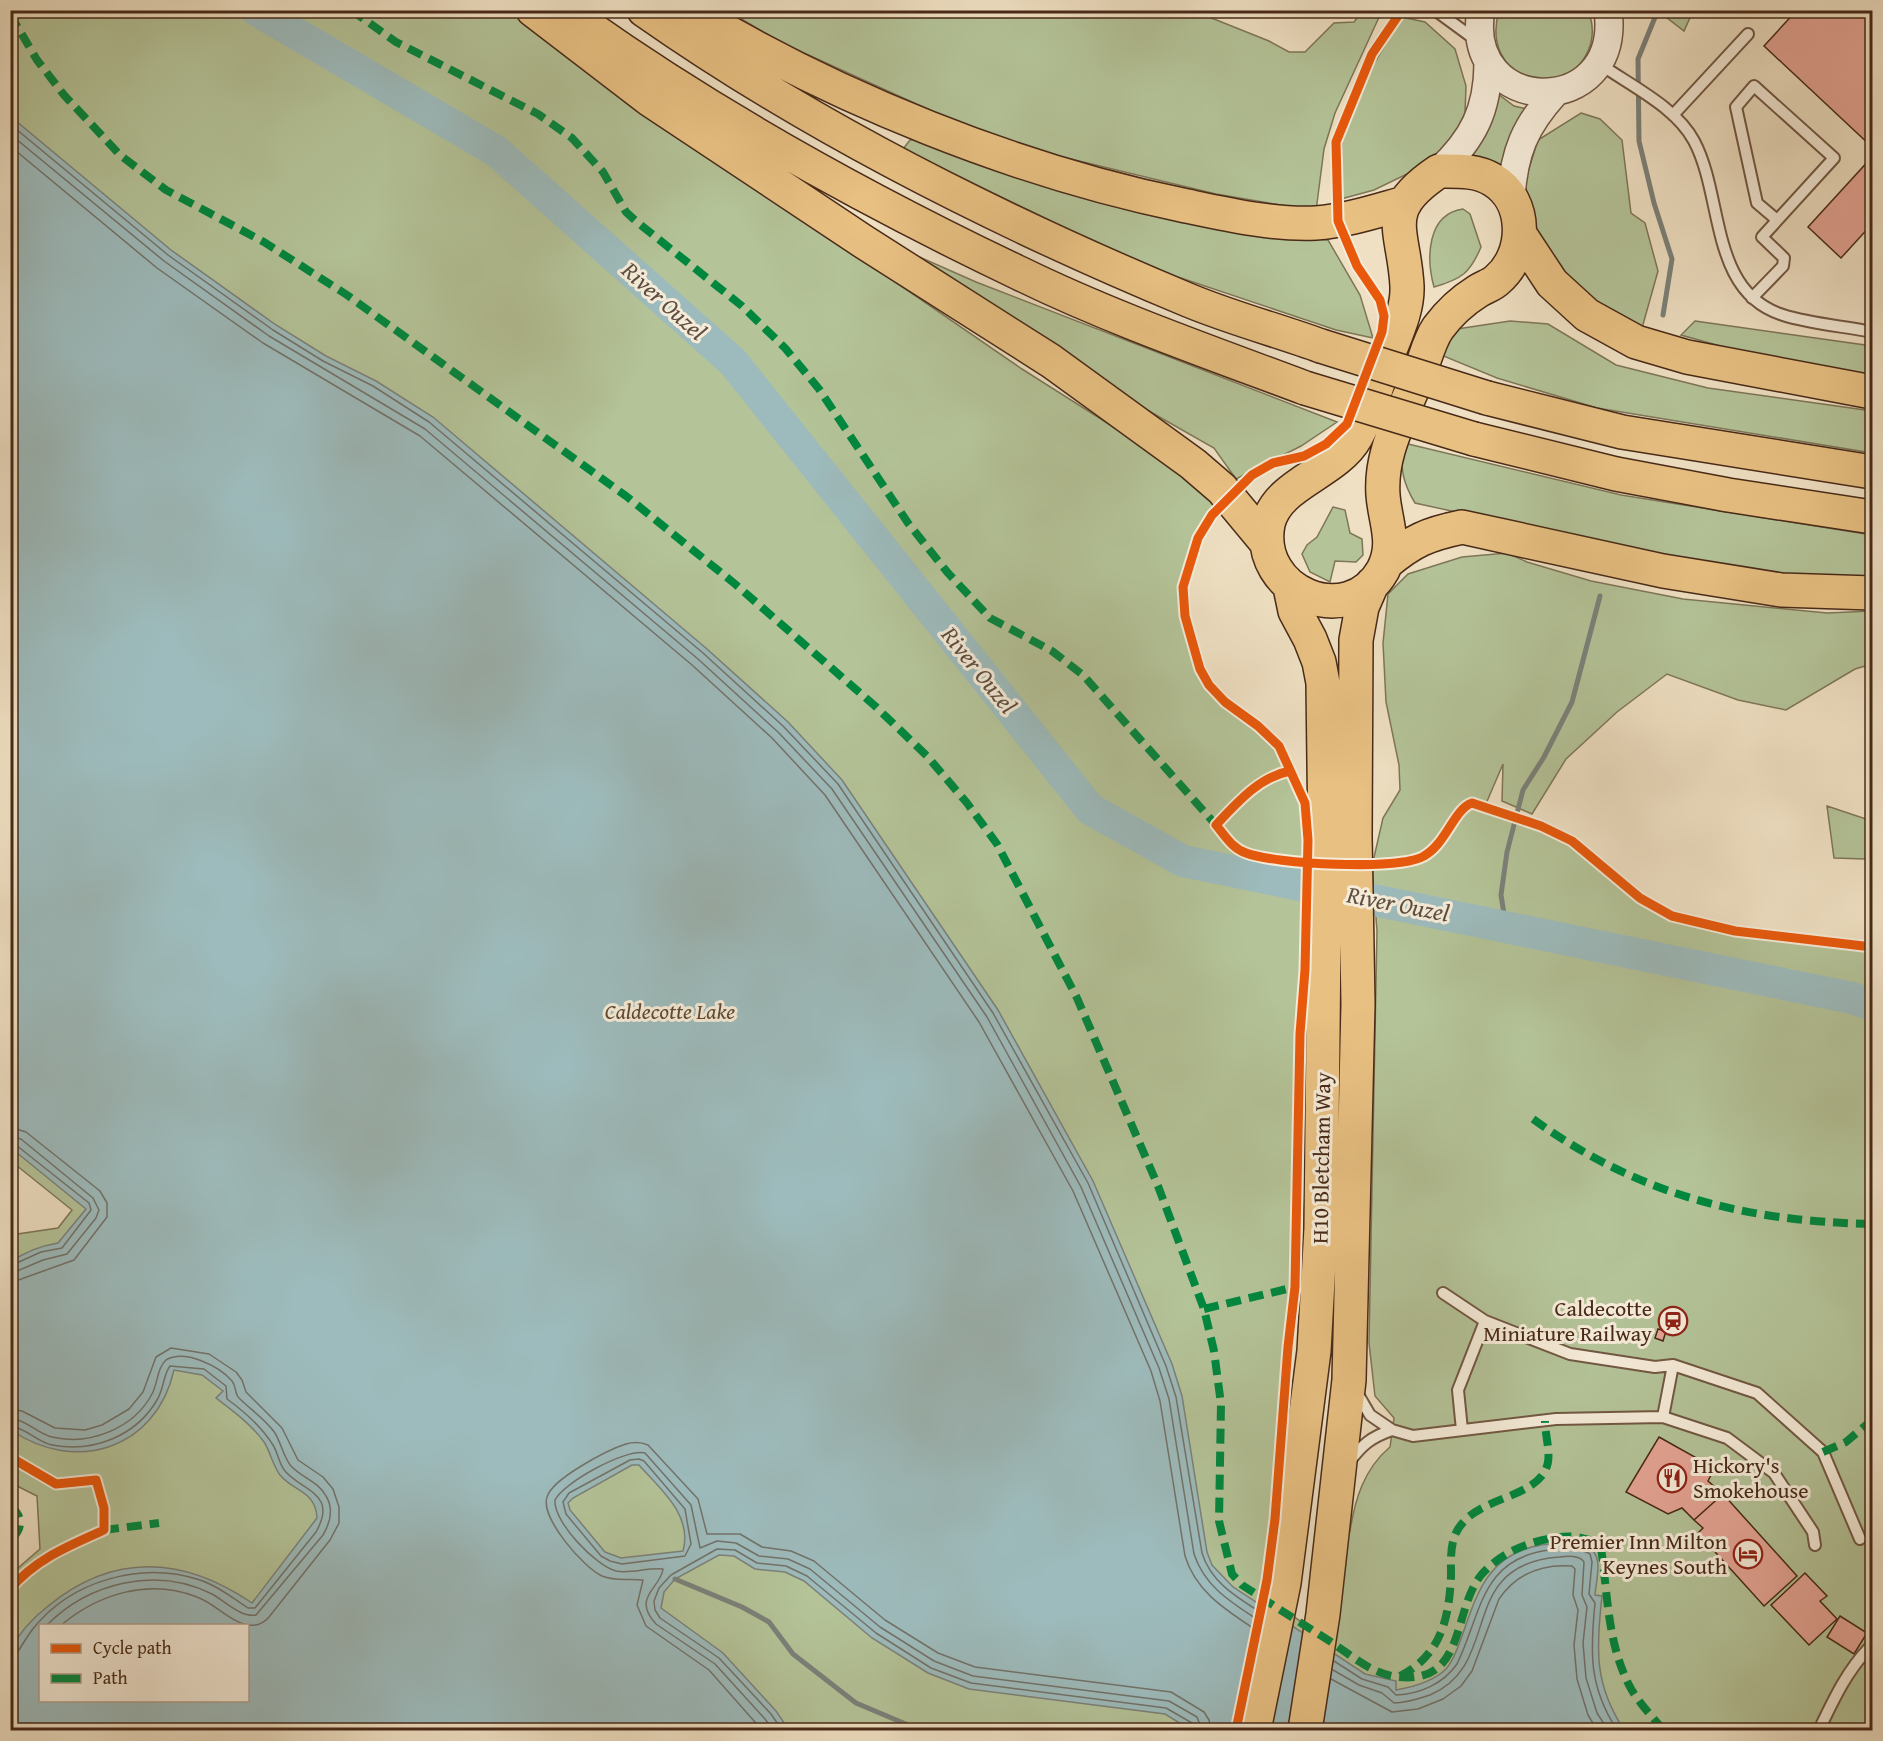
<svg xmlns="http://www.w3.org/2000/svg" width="1883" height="1741" viewBox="0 0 1883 1741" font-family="'Gentium Book Plus',serif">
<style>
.green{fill:#b4c398;stroke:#7e7658;stroke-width:1.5;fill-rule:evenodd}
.water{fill:#9dbbbc;stroke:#7b817a;stroke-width:1.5;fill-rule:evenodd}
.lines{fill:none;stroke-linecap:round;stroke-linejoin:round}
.shore{stroke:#72726a;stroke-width:1.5}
.stream{stroke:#7b817a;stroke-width:5}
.river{stroke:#9dbbbc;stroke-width:32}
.building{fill:#e4a494;stroke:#482a18;stroke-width:1.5}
.service-casing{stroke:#725843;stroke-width:14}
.tertiary-casing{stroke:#725843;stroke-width:30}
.trunk-casing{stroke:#482a18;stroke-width:36}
.service{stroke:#f5ebd8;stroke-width:10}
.tertiary{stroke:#f5ebd8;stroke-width:27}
.trunk{stroke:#e8c082;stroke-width:33}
.trunk-bridge-casing{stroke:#482a18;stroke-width:36;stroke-linecap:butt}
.trunk-bridge{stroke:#e8c082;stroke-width:33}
.quiet{stroke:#00873e;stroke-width:8;stroke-dasharray:15 8;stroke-linecap:butt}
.cycleway-casing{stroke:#f5ebd8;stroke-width:13}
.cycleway{stroke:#e8590c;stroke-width:9}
.labels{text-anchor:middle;stroke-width:6;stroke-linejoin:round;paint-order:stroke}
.park-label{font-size:22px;font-style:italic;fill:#5e4932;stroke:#f5ebd8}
.street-label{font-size:22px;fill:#482a18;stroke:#f5ebd8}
.poi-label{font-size:22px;fill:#482a18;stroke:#f5ebd8;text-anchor:end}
.water-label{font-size:24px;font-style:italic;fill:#5d4e41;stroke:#f5ebd8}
</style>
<rect width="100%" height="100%" fill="#efe0c3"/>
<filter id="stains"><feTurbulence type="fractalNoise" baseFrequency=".00333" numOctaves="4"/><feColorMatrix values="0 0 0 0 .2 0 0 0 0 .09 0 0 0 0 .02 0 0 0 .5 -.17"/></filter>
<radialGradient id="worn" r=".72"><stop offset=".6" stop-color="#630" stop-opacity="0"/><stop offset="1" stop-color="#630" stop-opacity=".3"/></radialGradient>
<path class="green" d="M1588 10C1593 23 1594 38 1588 51 1562 107 1479 78 1499 11Z
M11 11H513L626 97 1022 369 1161 457 1216 506 1198 538 1183 587 1185 616 1193 647 1200 669 1209 685 1279 746 1290 771 1304 791 1308 840 1305 970 1300 1034 1295 1287 1288 1347 1275 1519 1264 1596 1319 1634 1333 1533 1350 1531C1355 1499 1364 1469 1390 1447L1394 1418 1375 1396 1369 1343 1377 931 1372 866 1383 818 1400 790 1399 765 1386 702 1383 643 1388 594 1408 574 1462 557 1507 553 1527 562 1591 581 1683 599 1827 613 1872 611V664L1855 669 1786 710 1738 700 1667 674 1617 712 1566 759 1532 814 1502 801 1503 764 1485 806 1541 826 1572 841 1640 898 1672 916 1735 931 1872 947V1730H11V1574L40 1549 37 1496 11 1483V1235L58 1228 72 1210 11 1161ZM40 1626H248V1700H40Z
M728 11H1194L1269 41 1289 52H1305L1334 23 1354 22 1362 11 1381 13 1335 113 1324 149 1316 211 1216 194 1000 142 782 43Z
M1645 11H1693L1684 31 1667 18Z
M1402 17 1425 22 1455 49 1466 86 1465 113 1454 138 1434 161 1374 190 1341 199 1342 140 1370 70Z
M1498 94 1514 106 1532 110C1515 132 1504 151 1498 178L1465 168 1482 140Z
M1581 113 1600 119 1622 140 1631 213 1645 223 1658 271 1642 328 1584 294 1549 254 1520 197 1538 140Z
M932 139 1087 199 1234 230 1328 240 1360 295 1373 338 1336 330 1175 276 1092 241 903 149 910 140Z
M1463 209 1470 214 1481 247C1470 273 1462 279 1434 287 1426 258 1427 214 1463 209Z
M888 243 976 282 1337 422 1301 446 1236 479 1214 448 1098 382Z
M1510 321 1548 324 1616 365 1708 388 1872 411V453L1597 408 1497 378 1441 355 1457 329Z
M1695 321 1872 346V378L1756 356 1681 335Z
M1404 443 1621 495 1872 535V582L1847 583 1702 561 1574 538 1415 503C1403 483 1399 467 1404 443Z
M1333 507 1345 510 1350 533 1362 539 1363 555 1356 562 1335 561 1330 582 1310 572 1302 554 1307 545 1317 537Z
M1827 806 1872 821V842L1865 859 1834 858Z"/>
<path class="water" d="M10 116 171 250 276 325 326 356 376 381 433 417 707 649 788 722 842 780 998 1010 1093 1181 1172 1364 1182 1396 1207 1552 1212 1565 1233 1587 1365 1674 1396 1681V1690C1413 1687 1433 1682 1446 1669 1454 1660 1458 1647 1462 1636 1477 1593 1488 1554 1541 1545 1555 1543 1572 1540 1586 1546 1605 1553 1596 1579 1595 1595L1602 1596C1596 1649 1594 1684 1624 1730H1191L1165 1714 969 1689 928 1673 872 1638 804 1581 785 1572 755 1569 734 1556 719 1555 675 1579 664 1592 661 1608 723 1653 776 1711 789 1730H11C11 1712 7 1668 11 1653 15 1636 34 1617 47 1607 113 1552 183 1556 252 1603L317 1518C316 1491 294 1492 280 1475 273 1466 270 1451 264 1442 251 1424 233 1411 216 1398L223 1391 202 1375 174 1370C156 1450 75 1474 11 1430V1262C26 1251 40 1246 58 1243L86 1209 11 1148ZM632 1465H639C660 1489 693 1515 683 1551L621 1558 605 1552 570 1510 568 1503 573 1498ZM40 1626H248V1700H40Z"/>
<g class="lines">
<path class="shore" d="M10 124 168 255 273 330 323 361 373 386 429 422 703 653 783 726 838 784 993 1013 1088 1183 1166 1366 1176 1397 1202 1553C1211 1582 1235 1596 1260 1612
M10 134 164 261 269 336 425 429 698 659 778 732 832 789 987 1017 1081 1187 1159 1368 1169 1399 1194 1554C1205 1587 1231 1602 1258 1620
M10 146 157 268 263 343 420 436 692 665 772 738 825 795 979 1022 1073 1191 1151 1371 1160 1401 1185 1556C1196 1592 1226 1610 1256 1630
M10 1127 26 1132 100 1191 107 1203V1217L74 1260 10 1283
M10 1137 21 1139 93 1198 99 1210 96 1218 67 1254 43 1260 10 1274
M10 1144 16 1145 89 1203 91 1210 62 1248 41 1252 10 1266
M10 1409 22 1411 55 1428 85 1430 102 1425 129 1409 143 1392 156 1357 171 1348 209 1354 236 1372 242 1380 246 1392 282 1428 298 1460 323 1477 333 1489 339 1507V1523L330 1540 269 1617C263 1624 254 1627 244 1624 227 1619 214 1603 197 1597 148 1578 98 1594 60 1626
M10 1418C25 1419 37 1433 52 1437 90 1446 134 1428 152 1394 158 1383 157 1368 166 1360 185 1349 219 1366 232 1381 237 1387 234 1393 239 1398 251 1410 265 1419 275 1433 281 1443 284 1458 291 1466 302 1478 318 1481 326 1496 334 1509 330 1523 323 1535L256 1615C241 1618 225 1601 212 1594 157 1566 89 1582 46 1626
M10 1426C25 1427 37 1442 52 1445 93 1453 136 1436 157 1400 164 1389 163 1375 170 1366L204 1369 226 1386 227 1399C245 1412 261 1426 273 1445 278 1453 279 1464 285 1471 303 1492 338 1493 316 1532L255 1608H248C233 1598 218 1586 200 1580 141 1561 71 1580 32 1630 27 1637 22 1645 17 1653L10 1655
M639 1459 644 1461 685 1509 691 1544 685 1556 622 1564 610 1561 601 1556 566 1514 563 1502 569 1493 630 1460Z
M1334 1661 1362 1679 1388 1687 1396 1695C1420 1694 1443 1684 1457 1664 1482 1613 1480 1559 1549 1550 1562 1549 1578 1547 1590 1554L1592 1562 1589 1594 1595 1603C1590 1653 1589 1687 1617 1730
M1333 1670 1359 1685 1382 1693 1394 1703C1407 1703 1418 1699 1430 1695 1504 1664 1455 1565 1559 1557 1568 1556 1580 1555 1584 1562L1582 1595 1587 1607 1583 1643 1586 1678 1597 1713 1608 1730
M1331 1679 1392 1712 1418 1709 1443 1699 1461 1686 1472 1671 1499 1599C1516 1574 1542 1564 1572 1566L1575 1569 1573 1595 1578 1610 1574 1645 1577 1679 1588 1715 1597 1730
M762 1730 709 1670 646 1626 637 1605 643 1580C629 1578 617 1582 602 1576 584 1568 540 1518 547 1497 552 1479 607 1450 626 1444 633 1442 641 1442 648 1445L698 1499 707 1534H740L762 1547 791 1551 814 1561 885 1620 938 1653 975 1667 1171 1692 1204 1712 1209 1720 1211 1730
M773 1730 765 1719 715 1664 656 1624C631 1597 661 1588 663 1569 648 1567 631 1574 616 1571 596 1566 553 1522 555 1500 563 1483 626 1448 645 1453L691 1505 700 1548 717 1541 736 1543 759 1556 788 1559 810 1569 880 1627 934 1661 973 1676 1169 1701 1197 1717 1202 1730
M782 1730 771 1714 719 1658 660 1618 655 1610 654 1601 659 1588 671 1575 717 1549 735 1550 757 1563 786 1566 807 1576 876 1633 931 1668 971 1683 1166 1708 1192 1723 1195 1730"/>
<path class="stream" d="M1658 10 1638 59 1639 141 1654 203 1672 259 1663 315
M1506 926 1501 895 1507 852 1523 790 1544 757 1572 702 1600 596
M675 1579 742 1607 769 1622 793 1654 856 1703 920 1730"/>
<path class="river" d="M256 10 496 151 733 362 1090 809 1183 861 1852 998 1872 1005"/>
</g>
<path class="building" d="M1797 10H1872V147L1764 46Z
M1872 157V224L1841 258 1808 227Z
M1658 1329 1666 1331 1663 1341 1655 1338Z
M1659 1437 1702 1461 1700 1467 1711 1475 1708 1481 1723 1494 1694 1520 1682 1508 1668 1514 1626 1492Z
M1723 1494 1797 1576 1764 1606 1698 1533 1703 1528 1694 1520Z
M1805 1573 1827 1596 1820 1601 1837 1619 1809 1645 1771 1605Z
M1840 1616 1867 1633 1854 1654 1827 1637Z"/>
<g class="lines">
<g class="service-casing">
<path id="service" d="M1435 10 1480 43
M1600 64C1631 86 1676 107 1694 141 1724 197 1709 292 1783 315 1811 324 1843 326 1872 332
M1673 115 1748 34
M1752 298 1783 266 1784 258 1762 237 1834 158 1754 86 1736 107 1757 203 1777 220
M1443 1293 1485 1321 1570 1354 1655 1367 1673 1365 1757 1393 1823 1452 1860 1539
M1663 1417 1673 1365
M1392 1430 1413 1436 1556 1419 1663 1417 1727 1438 1774 1473 1813 1532 1815 1545
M1462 1430 1458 1390 1485 1321
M1349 1462C1362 1445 1371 1437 1392 1430L1370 1415 1356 1391
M1819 1730C1833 1701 1846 1672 1869 1648"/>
</g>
<g class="tertiary-casing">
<path id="tertiary" d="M1481 10C1462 117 1623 122 1608 10
M1439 171C1473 139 1488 110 1488 63
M1511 197C1514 152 1525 126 1555 93"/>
</g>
<g class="trunk-casing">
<path id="trunk" d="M533 10 649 99 864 242 1051 361 1193 464 1222 489 1266 542
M644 10C812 128 998 221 1188 300 1231 318 1277 330 1321 346
M690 10C835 98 1017 171 1182 205 1225 214 1272 225 1316 223 1346 221 1376 211 1405 203
M583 23C720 120 868 201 1019 273 1111 318 1209 352 1305 388
M1439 171C1458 171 1477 170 1493 180 1528 201 1527 255 1497 280 1492 285 1484 287 1478 291 1462 301 1449 313 1438 328 1429 341 1425 360 1419 374 1409 399 1395 425 1388 451 1384 465 1382 480 1383 495 1385 522 1397 543 1383 570 1348 632 1255 592 1268 524 1277 483 1335 474 1356 437 1369 414 1377 384 1386 360 1395 336 1408 311 1407 286 1404 228 1379 211 1439 171Z
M1521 236 1552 283 1587 315 1636 342 1687 357 1872 392
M1487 398 1622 432 1872 472
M1474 439 1616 474 1728 495 1872 517
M1386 563C1412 541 1428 534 1462 527L1663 571 1781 590 1872 593
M1254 1730 1284 1583 1314 1351 1321 1228 1325 840 1323 683 1319 662 1310 639 1295 611 1290 587
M1305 1730 1323 1614 1349 1380 1358 1004 1355 836 1356 640 1362 607 1372 584"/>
</g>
<use href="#service" class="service"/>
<use href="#tertiary" class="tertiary"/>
<use href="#trunk" class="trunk"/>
<g class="trunk-bridge-casing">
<path id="trunk-bridge" d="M1321 346 1487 398
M1305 388 1474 439"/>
</g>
<use href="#trunk-bridge" class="trunk-bridge"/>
<path class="quiet" d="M351 10 396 42 538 114 572 138 603 172 626 212 637 222 742 306 785 348 819 389 908 523 948 573 990 618 1052 651 1083 675 1216 825
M10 14 37 60 64 95 120 155 166 190 264 242 347 295 626 496 735 584 875 706 927 756 967 803 997 844 1077 998 1158 1186 1204 1309 1214 1351 1221 1404 1219 1521 1232 1574 1242 1585C1271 1604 1301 1623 1331 1642 1351 1655 1373 1675 1399 1677 1467 1684 1452 1609 1482 1574 1501 1553 1527 1542 1554 1538 1571 1535 1589 1536 1601 1548 1608 1595 1607 1641 1629 1685 1637 1701 1652 1716 1663 1730
M1533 1119C1638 1195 1744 1221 1872 1224
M1204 1309 1295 1287
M1823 1452 1846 1442 1872 1420
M10 1506C24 1516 23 1530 10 1540
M104 1530 159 1523
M1400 1676C1441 1655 1449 1619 1451 1576 1451 1562 1450 1548 1455 1535 1472 1494 1541 1501 1548 1462 1550 1450 1545 1433 1545 1421"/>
<g class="cycleway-casing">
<path id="cycleway" d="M1290 771C1259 777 1237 803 1216 825 1225 836 1232 848 1246 853 1274 864 1399 871 1424 856 1446 844 1454 809 1472 803L1541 826 1572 841 1640 898 1672 916 1735 931 1872 947
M10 1457 56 1484 96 1480 104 1508V1530C68 1546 36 1559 10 1589
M1236 1730 1267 1580 1275 1519 1288 1347 1295 1287 1300 1034 1305 970 1308 840 1305 803 1279 746 1258 726 1225 702 1209 685 1200 669 1185 616 1183 587 1198 538 1212 515 1252 475 1273 463 1304 456 1326 444 1347 424 1382 332 1384 316 1380 300 1357 266 1338 221 1336 142 1372 54 1402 10"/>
</g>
<use href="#cycleway" class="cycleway"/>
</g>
<defs>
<g id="station-ring" transform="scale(1.5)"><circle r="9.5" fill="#f5ebd8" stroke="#8f2418" stroke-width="1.5"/><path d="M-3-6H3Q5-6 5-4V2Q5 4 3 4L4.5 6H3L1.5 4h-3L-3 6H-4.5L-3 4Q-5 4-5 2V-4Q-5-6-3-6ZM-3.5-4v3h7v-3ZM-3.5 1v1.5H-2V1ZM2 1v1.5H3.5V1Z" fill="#8f2418"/></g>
<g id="restaurant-ring" transform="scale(1.5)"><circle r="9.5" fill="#f5ebd8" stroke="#8f2418" stroke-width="1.5"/><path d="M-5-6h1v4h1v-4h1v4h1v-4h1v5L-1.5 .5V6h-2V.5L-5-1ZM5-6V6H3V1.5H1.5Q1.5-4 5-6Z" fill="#8f2418"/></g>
<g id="hotel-ring" transform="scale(1.5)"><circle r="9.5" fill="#f5ebd8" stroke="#8f2418" stroke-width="1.5"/><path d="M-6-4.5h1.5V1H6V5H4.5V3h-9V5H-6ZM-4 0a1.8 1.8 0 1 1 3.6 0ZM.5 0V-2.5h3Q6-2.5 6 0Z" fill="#8f2418"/></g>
</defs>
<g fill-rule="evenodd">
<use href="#station-ring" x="1673" y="1321"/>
<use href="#restaurant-ring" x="1672" y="1478"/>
<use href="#hotel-ring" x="1748" y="1554"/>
</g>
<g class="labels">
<g class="park-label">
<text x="670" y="1019">Caldecotte Lake</text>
</g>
<g class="street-label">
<text transform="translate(1321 1158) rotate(-89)" y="8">H10 Bletcham Way</text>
</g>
<g class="poi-label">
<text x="1652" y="1316">Caldecotte<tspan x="1652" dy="25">Miniature Railway</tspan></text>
<text x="1693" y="1473" text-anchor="start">Hickory's<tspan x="1693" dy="25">Smokehouse</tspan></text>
<text x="1727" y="1549">Premier Inn Milton<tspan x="1727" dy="25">Keynes South</tspan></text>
</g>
<g class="water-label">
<text transform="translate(664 301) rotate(42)" y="8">River Ouzel</text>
<text transform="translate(979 670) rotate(51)" y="8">River Ouzel</text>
<text transform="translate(1398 904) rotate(11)" y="8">River Ouzel</text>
</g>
</g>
<rect width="1883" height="1741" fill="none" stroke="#efe0c3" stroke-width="36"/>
<rect x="12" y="12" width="1859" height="1717" fill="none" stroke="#482a18" stroke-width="3"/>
<rect x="18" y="18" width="1847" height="1705" fill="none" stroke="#482a18" stroke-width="1.5"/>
<rect x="39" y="1624" width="210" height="78" fill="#f5ebd8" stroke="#b09e8b" stroke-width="1.5"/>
<rect x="51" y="1644" width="30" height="9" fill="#e8590c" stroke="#b09e8b" stroke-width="1.5"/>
<text x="93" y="1654" font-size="18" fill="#482a18">Cycle path</text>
<rect x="51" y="1674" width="30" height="9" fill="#00873e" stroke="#b09e8b" stroke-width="1.5"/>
<text x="93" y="1684" font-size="18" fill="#482a18">Path</text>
<rect width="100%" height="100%" filter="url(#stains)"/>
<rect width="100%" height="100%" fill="url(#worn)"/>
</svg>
